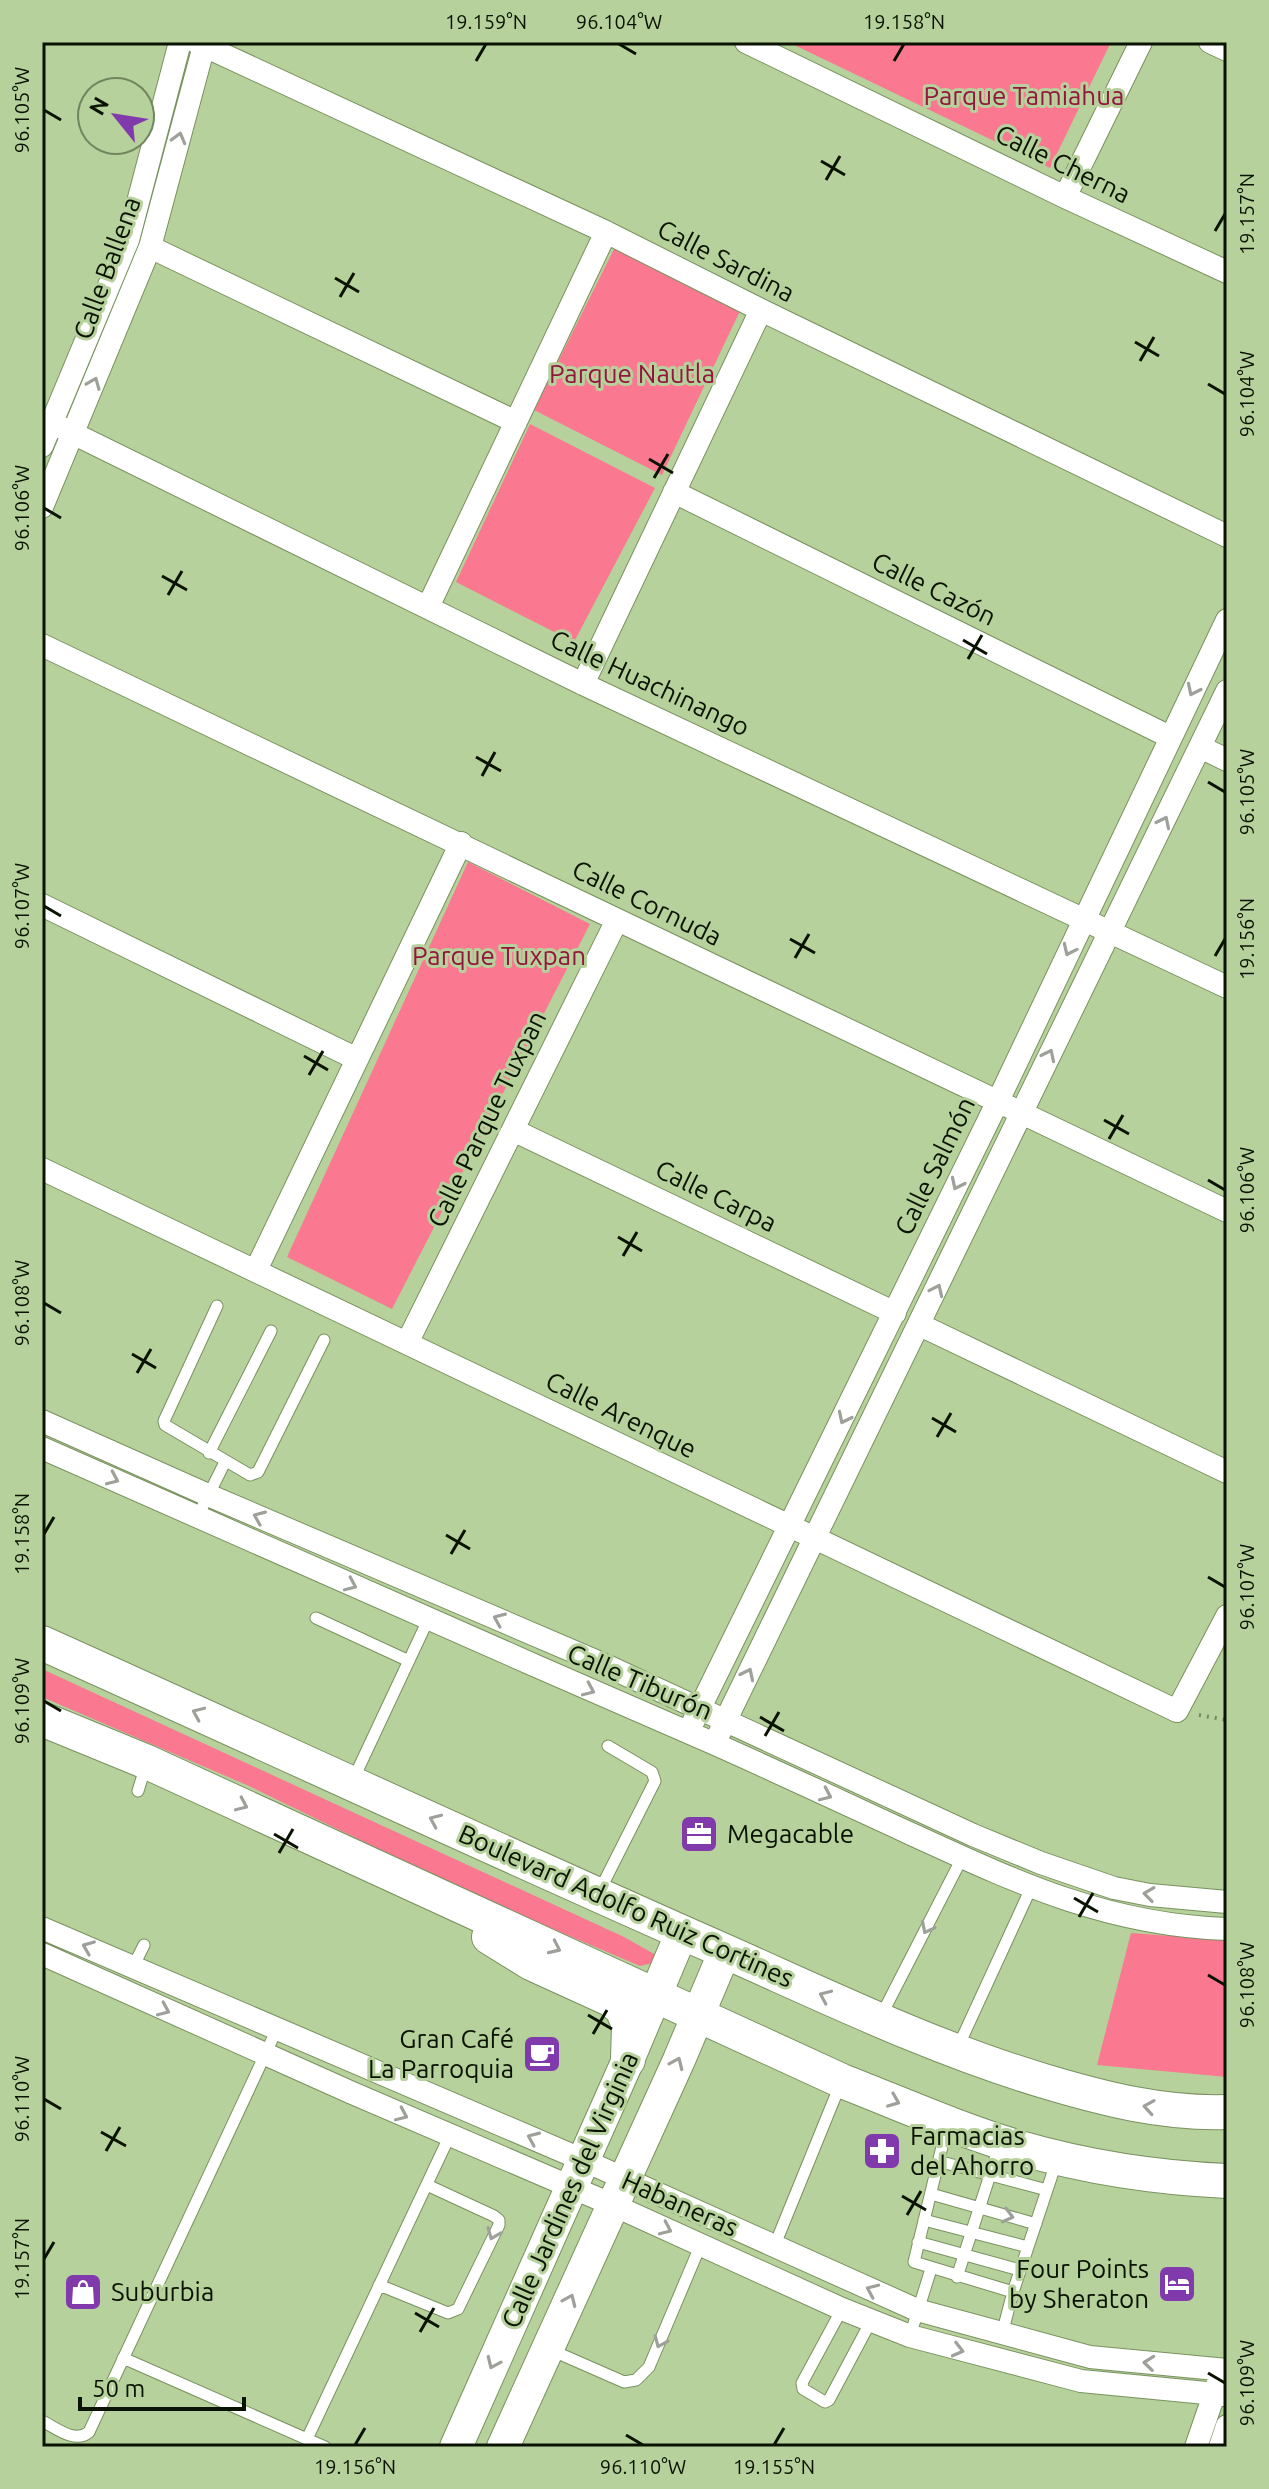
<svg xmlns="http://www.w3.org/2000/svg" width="1269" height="2489" viewBox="0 0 1269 2489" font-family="Ubuntu,sans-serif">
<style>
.green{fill:#fa7991}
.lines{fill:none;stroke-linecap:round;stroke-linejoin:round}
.lane-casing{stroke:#79925f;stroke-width:13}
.street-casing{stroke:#79925f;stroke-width:24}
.secondary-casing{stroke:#79925f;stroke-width:34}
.primary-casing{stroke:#79925f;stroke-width:36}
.path{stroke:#758961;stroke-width:4;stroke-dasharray:2 6;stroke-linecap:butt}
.lane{stroke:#fff;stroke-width:11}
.street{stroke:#fff;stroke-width:22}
.secondary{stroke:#fff;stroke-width:32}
.primary{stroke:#fff;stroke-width:34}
.oneway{stroke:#9da19a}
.ticks{fill:none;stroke:#0a1302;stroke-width:3}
.labels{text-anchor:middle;stroke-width:6;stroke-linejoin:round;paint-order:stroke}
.park-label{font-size:26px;fill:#94163d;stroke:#b6d19b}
.street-label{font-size:26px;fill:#0a1302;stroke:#b6d19b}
.poi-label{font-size:26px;fill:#0a1302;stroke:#b6d19b;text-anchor:start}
.neatline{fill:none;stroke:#0a1302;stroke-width:3}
.ticks-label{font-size:20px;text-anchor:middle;fill:#0a1302}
</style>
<rect width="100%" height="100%" fill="#b6d19b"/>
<path class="green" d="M788 42H1111L1050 168Z
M615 247 740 311 662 475 534 410Z
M530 424 655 488 574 642 456 582Z
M468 862 590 924 392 1309 287 1257Z
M42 1669 624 1937 656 1955 653 1963 640 1966 475 1896 249 1786 42 1697Z
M1131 1933 1227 1940V2077L1097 2065Z"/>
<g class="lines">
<g class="lane-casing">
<path id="lane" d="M217 1306 164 1421 165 1425 250 1475 258 1472 324 1340
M209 1453 271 1331
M198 1516 225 1462
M316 1618 409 1661
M352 1782 428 1620
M138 1791 146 1765
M600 1890 655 1781 652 1772 608 1746
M132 1969 144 1945
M880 2018 962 1858
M958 2047 1031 1888
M947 2126 914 2262 1013 2292
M938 2161 1047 2190
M931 2194 1036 2224
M924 2220 1028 2247
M918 2242 1020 2270
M774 2247 840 2085
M957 2277 1000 2144
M379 2285 448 2313 458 2309 499 2225V2220L494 2216 427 2185
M842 2309 802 2383 803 2389 825 2402 829 2400 871 2321
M1002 2334 1013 2292 1057 2160
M910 2336 931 2269
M551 2350 624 2382 636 2380 649 2367 701 2244
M123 2358 325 2447
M42 2421C56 2428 75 2444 89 2432L277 2029
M307 2439 450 2135"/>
</g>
<g class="street-casing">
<path id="street" d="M196 42 606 232 761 310 1227 536
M746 42 1065 197 1227 272
M1210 42 1227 50
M1065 197 1141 42
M150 247 516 422
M52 423 583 684 1227 987
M42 446 128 240 180 42
M674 492 1170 737
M42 507 150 247 205 42
M428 607 606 232
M42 645 1227 1211
M583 684 761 310
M1200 747 1227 760
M42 905 357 1059
M513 1130 895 1313
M42 1169 1177 1711 1227 1616
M256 1270 461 843
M920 1325 1227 1472
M407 1343 617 920
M42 1421 208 1495 605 1665 973 1835 1041 1863 1114 1888 1150 1895 1227 1902
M42 1448C267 1546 490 1647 715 1744 780 1773 844 1803 909 1833 1016 1882 1106 1925 1227 1929
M694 1720 997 1103 1227 620
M720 1732 1227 691
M42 1928 583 2160 917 2310 1090 2357 1227 2370
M42 1954 350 2092 613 2205 842 2309 910 2336 1081 2381 1227 2395
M1196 2447 1218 2383
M1220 2447 1227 2426"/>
</g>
<g class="secondary-casing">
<path id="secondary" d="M456 2447 628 2060 682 1932
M503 2447 679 2060 725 1951"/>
</g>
<g class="primary-casing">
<path id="primary" d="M42 1643C269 1745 495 1850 722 1950 828 1997 933 2048 1044 2081 1104 2099 1163 2114 1227 2112
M42 1719 147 1762 842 2081C901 2104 959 2130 1020 2148 1086 2167 1159 2178 1227 2181
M489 1937 531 1963 610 1999 622 2009 629 2025 628 2060"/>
</g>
<path class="path" d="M1199 1715 1227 1720"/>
<use href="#lane" class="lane"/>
<use href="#street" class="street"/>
<use href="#secondary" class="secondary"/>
<use href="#primary" class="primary"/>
</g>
<defs><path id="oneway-chevron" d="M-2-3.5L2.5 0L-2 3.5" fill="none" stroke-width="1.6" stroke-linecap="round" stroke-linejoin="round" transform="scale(2)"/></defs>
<g class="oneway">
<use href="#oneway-chevron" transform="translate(179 138) rotate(-75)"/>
<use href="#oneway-chevron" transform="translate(94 383) rotate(-68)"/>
<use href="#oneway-chevron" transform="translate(1193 690) rotate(116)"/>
<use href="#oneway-chevron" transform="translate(1164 822) rotate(-64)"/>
<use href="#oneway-chevron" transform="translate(1069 950) rotate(115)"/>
<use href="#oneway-chevron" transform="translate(1049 1055) rotate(-64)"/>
<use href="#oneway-chevron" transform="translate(957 1184) rotate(116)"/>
<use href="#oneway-chevron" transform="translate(937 1290) rotate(-65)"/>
<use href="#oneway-chevron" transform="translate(844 1418) rotate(116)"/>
<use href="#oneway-chevron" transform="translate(113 1479) rotate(24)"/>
<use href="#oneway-chevron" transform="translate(259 1517) rotate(-157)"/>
<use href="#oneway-chevron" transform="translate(351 1585) rotate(24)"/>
<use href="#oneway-chevron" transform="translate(499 1619) rotate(-157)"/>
<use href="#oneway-chevron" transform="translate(748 1674) rotate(-64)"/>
<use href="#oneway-chevron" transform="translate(589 1690) rotate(24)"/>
<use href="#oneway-chevron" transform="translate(198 1713) rotate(-156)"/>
<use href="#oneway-chevron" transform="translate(826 1795) rotate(24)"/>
<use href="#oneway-chevron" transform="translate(242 1805) rotate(24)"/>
<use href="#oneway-chevron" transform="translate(435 1820) rotate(-156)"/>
<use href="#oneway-chevron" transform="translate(1149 1894) rotate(-172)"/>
<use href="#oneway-chevron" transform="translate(927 1928) rotate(117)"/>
<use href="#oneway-chevron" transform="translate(88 1947) rotate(-158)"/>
<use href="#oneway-chevron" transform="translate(555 1948) rotate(25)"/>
<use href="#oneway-chevron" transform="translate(825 1996) rotate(-156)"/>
<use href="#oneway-chevron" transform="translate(164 2010) rotate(24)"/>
<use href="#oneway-chevron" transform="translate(677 2063) rotate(-66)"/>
<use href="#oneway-chevron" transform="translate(894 2101) rotate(22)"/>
<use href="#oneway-chevron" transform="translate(1149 2107) rotate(-171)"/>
<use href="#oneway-chevron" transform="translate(402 2115) rotate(24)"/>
<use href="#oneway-chevron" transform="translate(533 2138) rotate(-157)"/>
<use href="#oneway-chevron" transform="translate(1008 2216) rotate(15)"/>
<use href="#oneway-chevron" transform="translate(666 2229) rotate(24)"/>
<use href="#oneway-chevron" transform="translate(493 2234) rotate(112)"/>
<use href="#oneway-chevron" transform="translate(872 2290) rotate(-156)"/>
<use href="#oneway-chevron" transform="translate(570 2300) rotate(-66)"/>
<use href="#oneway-chevron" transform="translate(660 2342) rotate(113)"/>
<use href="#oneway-chevron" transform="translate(958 2350) rotate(14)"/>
<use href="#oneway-chevron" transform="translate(493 2363) rotate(114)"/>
<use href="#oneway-chevron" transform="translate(1149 2363) rotate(-174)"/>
</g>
<path class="ticks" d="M619 44 636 54M476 61 486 44M894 61 904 44M44 110 61 120M821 161 845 175M826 180 840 156M1215 231 1225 214M335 278 359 292M340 297 354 273M1135 342 1159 356M1140 361 1154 337M1208 384 1225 394M649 459 673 473M654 478 668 454M44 508 61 518M162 576 187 590M168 595 182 571M963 640 987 654M968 659 982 635M476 757 501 771M482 776 495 752M1208 782 1225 792M44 906 61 916M790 939 815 953M1215 956 1225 939M795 958 809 934M304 1056 328 1070M309 1075 323 1051M1104 1120 1129 1134M1109 1139 1123 1115M1208 1180 1225 1190M618 1237 642 1251M623 1256 637 1232M44 1303 61 1313M132 1354 156 1368M137 1373 151 1349M932 1418 956 1432M937 1437 951 1413M44 1534 54 1517M446 1535 470 1549M451 1554 465 1530M1208 1577 1225 1587M44 1701 61 1711M760 1717 784 1731M765 1736 779 1712M274 1834 298 1848M279 1853 293 1829M1074 1898 1098 1912M1079 1917 1093 1893M1208 1975 1225 1985M588 2015 612 2029M593 2034 607 2010M44 2099 61 2109M101 2132 126 2146M106 2151 120 2127M902 2196 926 2210M907 2215 921 2191M44 2259 54 2242M415 2313 439 2327M420 2332 434 2308M1208 2373 1225 2383M626 2435 643 2445M355 2445 365 2428M774 2445 784 2428"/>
<defs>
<g id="office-square" transform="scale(2)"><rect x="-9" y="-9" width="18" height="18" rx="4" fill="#813aac" stroke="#b6d19b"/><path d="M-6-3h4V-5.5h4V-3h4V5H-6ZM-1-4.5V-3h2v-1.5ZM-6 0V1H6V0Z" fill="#fff"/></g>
<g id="cafe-square" transform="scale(2)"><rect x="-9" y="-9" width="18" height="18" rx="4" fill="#813aac" stroke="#b6d19b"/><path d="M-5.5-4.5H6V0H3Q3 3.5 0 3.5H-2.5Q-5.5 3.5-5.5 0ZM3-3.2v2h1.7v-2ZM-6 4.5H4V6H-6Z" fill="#fff"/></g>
<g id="pharmacy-square" transform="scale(2)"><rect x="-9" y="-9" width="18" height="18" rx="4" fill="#813aac" stroke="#b6d19b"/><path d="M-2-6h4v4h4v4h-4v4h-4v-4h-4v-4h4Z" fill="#fff"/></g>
<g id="hotel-square" transform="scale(2)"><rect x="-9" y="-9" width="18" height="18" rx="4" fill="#813aac" stroke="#b6d19b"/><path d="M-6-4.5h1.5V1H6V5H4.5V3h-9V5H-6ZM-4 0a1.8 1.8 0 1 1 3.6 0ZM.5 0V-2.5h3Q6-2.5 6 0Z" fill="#fff"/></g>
<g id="shop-square" transform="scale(2)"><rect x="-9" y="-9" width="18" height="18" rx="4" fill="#813aac" stroke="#b6d19b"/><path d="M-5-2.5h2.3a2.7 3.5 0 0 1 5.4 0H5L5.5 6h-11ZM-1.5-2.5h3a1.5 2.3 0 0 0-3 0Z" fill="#fff"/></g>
</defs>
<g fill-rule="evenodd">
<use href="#office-square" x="699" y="1834"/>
<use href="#cafe-square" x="542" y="2054"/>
<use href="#pharmacy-square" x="882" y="2151"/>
<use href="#hotel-square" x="1177" y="2284"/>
<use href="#shop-square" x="83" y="2292"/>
</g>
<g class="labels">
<g class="park-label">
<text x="1024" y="105">Parque Tamiahua</text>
<text x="632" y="383">Parque Nautla</text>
<text x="499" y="965">Parque Tuxpan</text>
</g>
<g class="street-label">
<text transform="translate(1063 164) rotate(26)" y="9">Calle Cherna</text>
<text transform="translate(726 261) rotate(27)" y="9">Calle Sardina</text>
<text transform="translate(107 268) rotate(-70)" y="9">Calle Ballena</text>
<text transform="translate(934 589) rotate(26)" y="9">Calle Cazón</text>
<text transform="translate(650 683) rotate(25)" y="9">Calle Huachinango</text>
<text transform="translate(647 903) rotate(26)" y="9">Calle Cornuda</text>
<text transform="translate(487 1119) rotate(-64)" y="9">Calle Parque Tuxpan</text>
<text transform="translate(935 1166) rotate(-64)" y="9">Calle Salmón</text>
<text transform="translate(716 1196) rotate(26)" y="9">Calle Carpa</text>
<text transform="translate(621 1415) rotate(26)" y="9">Calle Arenque</text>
<text transform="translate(640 1682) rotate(23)" y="9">Calle Tiburón</text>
<text transform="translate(626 1906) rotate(24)" y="9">Boulevard Adolfo Ruiz Cortines</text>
<text transform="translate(570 2190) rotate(-66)" y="9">Calle Jardines del Virginia</text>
<text transform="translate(680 2204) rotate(24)" y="9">Habaneras</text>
</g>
<g class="poi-label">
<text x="727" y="1843">Megacable</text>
<text x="514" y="2048" text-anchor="end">Gran Café<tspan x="514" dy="30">La Parroquia</tspan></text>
<text x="910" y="2145">Farmacias<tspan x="910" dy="30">del Ahorro</tspan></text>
<text x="1149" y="2278" text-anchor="end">Four Points<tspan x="1149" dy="30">by Sheraton</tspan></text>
<text x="111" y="2301">Suburbia</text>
</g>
</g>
<rect width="1269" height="2489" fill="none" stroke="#b6d19b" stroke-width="88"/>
<g transform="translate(116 116) rotate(300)"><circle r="38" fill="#b6d19b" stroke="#71855e" stroke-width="2"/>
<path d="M0-6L14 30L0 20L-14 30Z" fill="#813aac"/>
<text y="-12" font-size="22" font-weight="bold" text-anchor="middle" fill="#0a1302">N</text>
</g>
<path d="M80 2397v12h164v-12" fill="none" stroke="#0a1302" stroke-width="4"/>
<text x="92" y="2397" font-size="24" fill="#0a1302" stroke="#b6d19b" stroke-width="6" paint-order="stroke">50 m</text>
<rect x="44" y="44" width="1181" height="2401" class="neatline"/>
<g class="ticks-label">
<text x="486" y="29">19.159°N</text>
<text x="619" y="29">96.104°W</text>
<text x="904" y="29">19.158°N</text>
<text transform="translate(22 110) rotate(-90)" y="7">96.105°W</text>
<text transform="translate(1247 214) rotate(-90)" y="7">19.157°N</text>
<text transform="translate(1247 394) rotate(-90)" y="7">96.104°W</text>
<text transform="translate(22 508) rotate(-90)" y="7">96.106°W</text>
<text transform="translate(1247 792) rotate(-90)" y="7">96.105°W</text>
<text transform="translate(22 906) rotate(-90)" y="7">96.107°W</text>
<text transform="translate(1247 939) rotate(-90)" y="7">19.156°N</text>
<text transform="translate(1247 1190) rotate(-90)" y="7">96.106°W</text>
<text transform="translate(22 1303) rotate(-90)" y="7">96.108°W</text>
<text transform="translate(22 1534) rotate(-90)" y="7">19.158°N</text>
<text transform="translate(1247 1587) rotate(-90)" y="7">96.107°W</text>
<text transform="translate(22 1701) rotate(-90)" y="7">96.109°W</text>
<text transform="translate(1247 1985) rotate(-90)" y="7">96.108°W</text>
<text transform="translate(22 2099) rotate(-90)" y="7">96.110°W</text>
<text transform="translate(22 2259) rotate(-90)" y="7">19.157°N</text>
<text transform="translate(1247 2383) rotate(-90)" y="7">96.109°W</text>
<text x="355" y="2474">19.156°N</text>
<text x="643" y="2474">96.110°W</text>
<text x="774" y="2474">19.155°N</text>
</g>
</svg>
